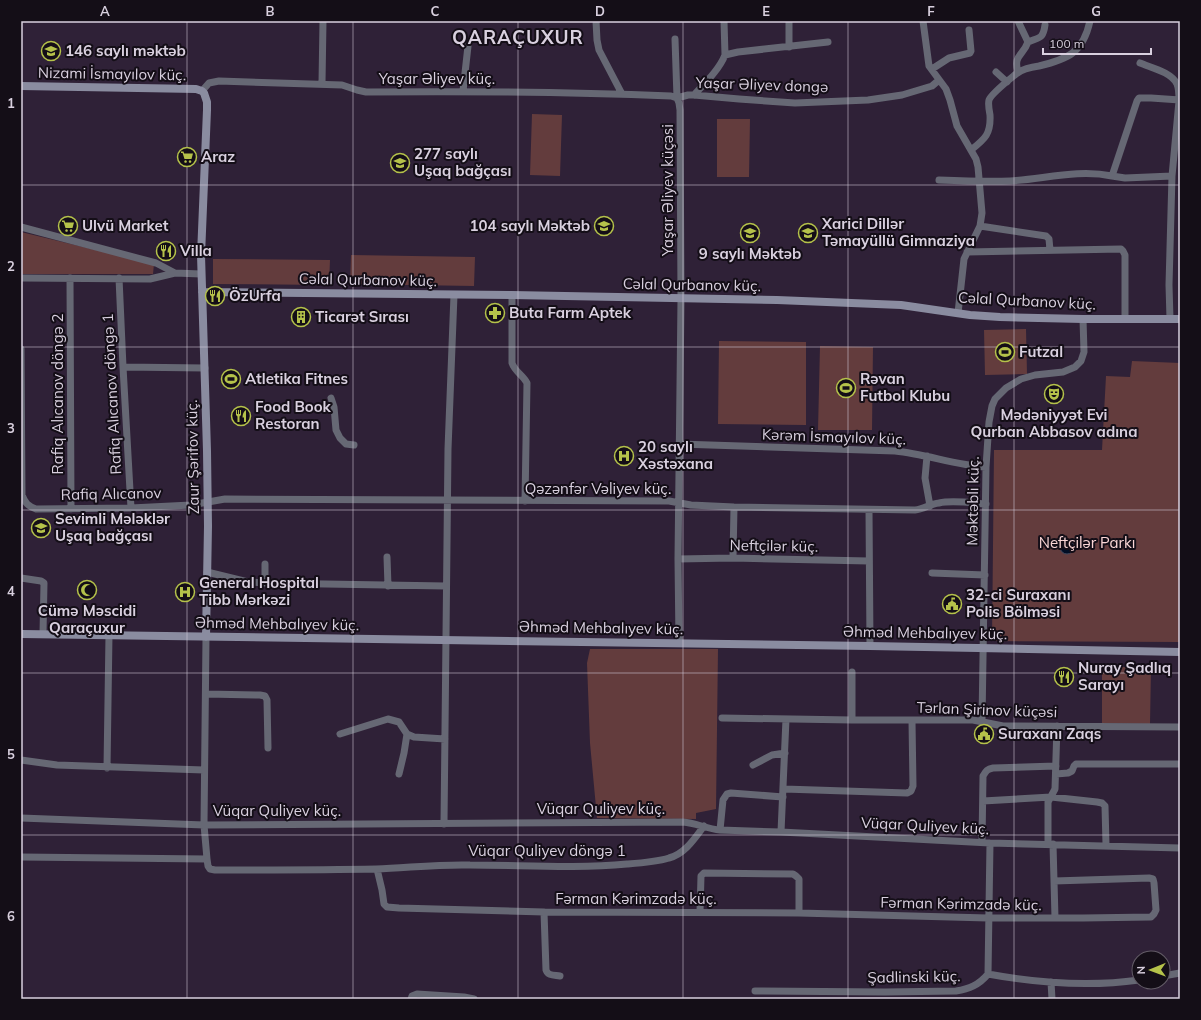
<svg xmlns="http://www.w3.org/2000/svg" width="1201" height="1020" viewBox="0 0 1201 1020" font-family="Mulish,sans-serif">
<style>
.green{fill:#633c3d}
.water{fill:#000e25;stroke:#41485d}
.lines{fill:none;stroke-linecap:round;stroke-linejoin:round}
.street{stroke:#666874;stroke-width:7}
.secondary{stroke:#8a8ca0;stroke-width:8}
.grid{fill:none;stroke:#d9d0df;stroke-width:1;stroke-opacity:0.55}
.labels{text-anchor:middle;stroke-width:4;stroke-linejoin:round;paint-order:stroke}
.poi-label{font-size:15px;font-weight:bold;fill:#d9d0df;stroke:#140e17;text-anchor:start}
.street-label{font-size:15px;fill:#d9d0df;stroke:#140e17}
.park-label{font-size:15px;fill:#fad6d6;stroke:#140e17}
.district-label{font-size:19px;font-weight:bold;letter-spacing:1px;fill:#d9d0df;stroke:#140e17}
.neatline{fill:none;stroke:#d9d0df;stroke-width:1.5}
.grid-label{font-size:13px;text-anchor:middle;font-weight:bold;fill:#d9d0df}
</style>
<rect width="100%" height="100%" fill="#2f2137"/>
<path class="green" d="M532 114 562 115 560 176 530 175Z
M717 119H750L749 177H717Z
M21 232 154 264 153 274H21Z
M351 255 475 257 474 286 350 284Z
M213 259 330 260 329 285 213 284Z
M1026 329 1027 374 985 375 984 330Z
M719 341 806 342V425L718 424Z
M820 346 873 347 872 430H818Z
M1132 361 1180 363V642L992 641 994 450H1102L1106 376 1130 377Z
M590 649H718L716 809 696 813V819L597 818 590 743 587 663Z
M1102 667H1151L1150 724 1102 723Z"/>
<path class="water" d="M1060 547a7 7 0 1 1 14 0a7 7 0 1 1-14 0Z"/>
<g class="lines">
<path class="street" d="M596 21 597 40 599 50 622 94
M789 21V47
M923 21 929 66 946 89 950 100 957 126 976 159 978 167 982 213 980 226 964 259 958 313
M1018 21 1028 42
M675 39 677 98 679 103 680 110 681 299 678 559 679 643
M725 55 738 52 828 42
M1140 63C1152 68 1171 72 1177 84 1179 89 1179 96 1179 101L1172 176 1169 285 1170 319
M932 69 949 58 970 53 971 51 969 30
M996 72 1007 82
M1018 72C1013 55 1023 56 1028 42 1040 37 1043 39 1045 25
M322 83 323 21
M202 91 209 83 219 81 342 85 357 90 366 92C467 91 569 92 671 96L677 98
M463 91 468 46
M694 95C705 83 719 70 725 55L724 21
M677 98 688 95H694L739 99 795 103 868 100 902 95 932 86 939 80
M971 150C985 139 991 134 990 115 989 110 988 104 989 100 991 94 1010 79 1016 74 1022 69 1031 67 1039 66 1068 59 1083 53 1090 21
M1112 176 1125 178 1172 176
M939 180C963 181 987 182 1010 181 1044 179 1078 169 1112 176L1137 101 1139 98H1151L1180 100
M980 226 1046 236 1049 239 1050 250
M21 227 156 263 175 273 201 274
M967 252 1121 249 1123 251 1125 255V319
M21 278 150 279 175 273
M70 278 71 509
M119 278 123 367 131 508
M512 295V363C515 372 523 375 527 383L525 501
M21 349 22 495C25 503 28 506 36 509L131 508 191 505 225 499 669 501 691 505 734 507 915 510C924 509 930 504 939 503 953 500 972 503 986 504
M123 367 205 368
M331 398 334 407 336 430 340 438 346 444 354 445
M679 444 895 451C926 454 955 465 986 467
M927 456 925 478 930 506
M869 510 870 646
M387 557 388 586
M733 558 734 507
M678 559 733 558 869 561
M207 572 248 582 265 583 446 586
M932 573 985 575
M21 578 41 581 44 583 43 634
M265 583V564
M206 637 204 825 207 859
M206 694 260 695 265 696 267 700 268 748
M722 718 852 720H973L1003 726 1180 727
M852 720V672
M982 721 986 467 989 422 992 406 995 399 1006 388 1021 379 1035 375 1063 372 1075 367 1081 361 1084 352 1083 319
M340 734 388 719 399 722 407 734 414 737 445 739
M21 760 57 765 204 770
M753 765 772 755 785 753
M107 768 109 635
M399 774 404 753 407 734
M1056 774 1068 773 1072 771 1074 766 1076 764H1180
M784 789 907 793 911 791 913 786 912 721
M983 801 1051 797 1097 802 1102 803 1105 806 1106 845
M21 818 204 825 683 822C696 823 707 829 720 830L781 832 990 843 1180 848
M444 824 448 449 454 295
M720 830 723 800 727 794 731 793 783 797
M781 832 786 719
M982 842 983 776C986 771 987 769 993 768L1056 766
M1048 844V802L1055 789 1057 726
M1053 844 1055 918
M21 857 207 859 208 866 210 869 215 870C269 870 322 870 376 869 407 868 438 864 470 865 522 865 575 869 627 864 641 863 656 862 669 858 685 854 695 838 704 826
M377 869 382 890 384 904 387 907 399 908 544 912 799 913 988 918H1083L1151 917 1154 914 1156 910 1154 883 1153 879 1149 878 1054 881
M544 912 546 970C548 976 554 975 560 976
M700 912 701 876 704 873 793 874 796 876 799 879V913
M988 974 990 843
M1163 976 1180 973
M1051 982 1052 999
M755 991 885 992 956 991C969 989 979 985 988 974 1037 983 1090 987 1139 980
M411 999 412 996 417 994 464 997 474 999"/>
<path class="secondary" d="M21 86 196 89 202 91 204 93 207 102V110L201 255 207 451 208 526 206 637
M202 292 512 295 777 300 901 305 970 315 1000 317 1083 319H1180
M21 634 870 646 1180 652"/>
</g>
<path class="grid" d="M187 21V999M353 21V999M518 21V999M683 21V999M848 21V999M1014 21V999M21 185H1180M21 347H1180M21 510H1180M21 673H1180M21 835H1180"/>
<defs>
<g id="school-ring" transform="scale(1)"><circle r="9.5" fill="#140e17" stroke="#b5c24a" stroke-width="1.5"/><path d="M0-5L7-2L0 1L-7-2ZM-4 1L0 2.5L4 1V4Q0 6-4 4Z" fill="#b5c24a"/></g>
<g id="supermarket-ring" transform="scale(1)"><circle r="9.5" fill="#140e17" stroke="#b5c24a" stroke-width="1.5"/><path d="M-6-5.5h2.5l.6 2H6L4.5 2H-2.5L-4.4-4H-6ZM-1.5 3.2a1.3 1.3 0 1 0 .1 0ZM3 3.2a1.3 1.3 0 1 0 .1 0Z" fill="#b5c24a"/></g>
<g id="restaurant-ring" transform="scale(1)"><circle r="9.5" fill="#140e17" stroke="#b5c24a" stroke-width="1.5"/><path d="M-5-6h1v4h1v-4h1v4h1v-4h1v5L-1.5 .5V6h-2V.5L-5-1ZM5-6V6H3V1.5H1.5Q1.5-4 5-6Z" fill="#b5c24a"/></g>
<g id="pharmacy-ring" transform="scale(1)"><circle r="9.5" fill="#140e17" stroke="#b5c24a" stroke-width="1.5"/><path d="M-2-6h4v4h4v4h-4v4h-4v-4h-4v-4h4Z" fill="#b5c24a"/></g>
<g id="building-ring" transform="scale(1)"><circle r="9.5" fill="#140e17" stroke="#b5c24a" stroke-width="1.5"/><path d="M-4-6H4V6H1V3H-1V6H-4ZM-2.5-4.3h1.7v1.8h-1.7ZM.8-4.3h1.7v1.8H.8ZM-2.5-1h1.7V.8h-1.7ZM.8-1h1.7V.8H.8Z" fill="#b5c24a"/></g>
<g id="stadium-ring" transform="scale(1)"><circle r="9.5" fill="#140e17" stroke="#b5c24a" stroke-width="1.5"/><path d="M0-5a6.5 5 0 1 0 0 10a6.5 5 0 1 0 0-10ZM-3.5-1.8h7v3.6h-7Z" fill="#b5c24a"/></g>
<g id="theatre-ring" transform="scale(1)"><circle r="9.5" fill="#140e17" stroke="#b5c24a" stroke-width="1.5"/><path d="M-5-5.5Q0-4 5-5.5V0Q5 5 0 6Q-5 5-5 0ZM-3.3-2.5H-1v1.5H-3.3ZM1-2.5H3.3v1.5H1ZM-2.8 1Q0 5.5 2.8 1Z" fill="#b5c24a"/></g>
<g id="hospital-ring" transform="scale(1)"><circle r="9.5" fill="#140e17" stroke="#b5c24a" stroke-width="1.5"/><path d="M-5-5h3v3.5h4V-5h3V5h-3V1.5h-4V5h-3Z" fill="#b5c24a"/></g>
<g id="mosque-ring" transform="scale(1)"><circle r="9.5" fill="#140e17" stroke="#b5c24a" stroke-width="1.5"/><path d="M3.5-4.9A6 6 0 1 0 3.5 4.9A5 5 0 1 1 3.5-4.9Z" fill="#b5c24a"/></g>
<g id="civic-ring" transform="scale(1)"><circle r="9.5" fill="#140e17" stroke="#b5c24a" stroke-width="1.5"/><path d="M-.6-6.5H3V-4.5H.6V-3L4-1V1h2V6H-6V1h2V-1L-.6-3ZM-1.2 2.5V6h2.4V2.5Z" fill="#b5c24a"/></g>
</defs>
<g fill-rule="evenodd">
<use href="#school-ring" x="51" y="51"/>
<use href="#supermarket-ring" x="187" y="157"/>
<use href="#school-ring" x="400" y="163"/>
<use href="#supermarket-ring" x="68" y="226"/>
<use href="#school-ring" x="604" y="226"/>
<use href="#school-ring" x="750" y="233"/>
<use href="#school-ring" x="808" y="233"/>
<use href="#restaurant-ring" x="166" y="251"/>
<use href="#restaurant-ring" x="215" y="296"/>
<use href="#pharmacy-ring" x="495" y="313"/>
<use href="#building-ring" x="301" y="317"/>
<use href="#stadium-ring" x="1005" y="352"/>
<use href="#stadium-ring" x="231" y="379"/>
<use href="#stadium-ring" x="846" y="388"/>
<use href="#theatre-ring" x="1054" y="394"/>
<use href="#restaurant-ring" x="241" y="416"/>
<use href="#hospital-ring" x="624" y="456"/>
<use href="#school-ring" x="41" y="528"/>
<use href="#mosque-ring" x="87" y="590"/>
<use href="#hospital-ring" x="185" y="592"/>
<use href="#civic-ring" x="952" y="604"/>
<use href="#restaurant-ring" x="1064" y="677"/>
<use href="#civic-ring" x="984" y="734"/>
</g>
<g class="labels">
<g class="poi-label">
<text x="65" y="56">146 saylı məktəb</text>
<text x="414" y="159">277 saylı<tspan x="414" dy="17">Uşaq bağçası</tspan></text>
<text x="201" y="162">Araz</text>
<text x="822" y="229">Xarici Dillər<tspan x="822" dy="17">Təmayüllü Gimnaziya</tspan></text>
<text x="82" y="231">Ulvü Market</text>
<text x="590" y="231" text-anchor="end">104 saylı Məktəb</text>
<text x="180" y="256">Villa</text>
<text x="750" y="259" text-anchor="middle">9 saylı Məktəb</text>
<text x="229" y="301">ÖzUrfa</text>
<text x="509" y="318">Buta Farm Aptek</text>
<text x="315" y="322">Ticarət Sırası</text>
<text x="1019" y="357">Futzal</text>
<text x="245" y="384">Atletika Fitnes</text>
<text x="860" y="384">Rəvan<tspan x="860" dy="17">Futbol Klubu</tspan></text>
<text x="255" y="412">Food Book<tspan x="255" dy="17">Restoran</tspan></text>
<text x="1054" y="420" text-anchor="middle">Mədəniyyət Evi<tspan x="1054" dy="17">Qurban Abbasov adına</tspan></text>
<text x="638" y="452">20 saylı<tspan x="638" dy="17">Xəstəxana</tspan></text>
<text x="55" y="524">Sevimli Mələklər<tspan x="55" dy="17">Uşaq bağçası</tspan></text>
<text x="199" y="588">General Hospital<tspan x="199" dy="17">Tibb Mərkəzi</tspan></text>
<text x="966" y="600">32-ci Suraxanı<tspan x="966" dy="17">Polis Bölməsi</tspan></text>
<text x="87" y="616" text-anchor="middle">Cümə Məscidi<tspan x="87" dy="17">Qaraçuxur</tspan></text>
<text x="1078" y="673">Nuray Şadlıq<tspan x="1078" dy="17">Sarayı</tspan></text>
<text x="998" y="739">Suraxanı Zaqs</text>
</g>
<g class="street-label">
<text transform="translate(112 74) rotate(1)" y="5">Nizami İsmayılov küç.</text>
<text x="437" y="84">Yaşar Əliyev küç.</text>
<text transform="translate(762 85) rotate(2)" y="5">Yaşar Əliyev dongə</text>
<text transform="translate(668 190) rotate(-90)" y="5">Yaşar Əliyev küçəsi</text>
<text transform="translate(368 280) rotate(1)" y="5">Cəlal Qurbanov küç.</text>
<text transform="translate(692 285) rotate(1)" y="5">Cəlal Qurbanov küç.</text>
<text transform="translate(1027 301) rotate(3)" y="5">Cəlal Qurbanov küç.</text>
<text transform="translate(58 394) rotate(-90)" y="5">Rafiq Alıcanov döngə 2</text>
<text transform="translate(112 394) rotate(-93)" y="5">Rafiq Alıcanov döngə 1</text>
<text transform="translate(834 437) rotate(2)" y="5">Kərəm İsmayılov küç.</text>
<text transform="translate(193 457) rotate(-91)" y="5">Zaur Şərifov küç.</text>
<text x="598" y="494">Qəzənfər Vəliyev küç.</text>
<text transform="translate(111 494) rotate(-1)" y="5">Rafiq Alıcanov</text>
<text transform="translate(973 501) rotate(-89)" y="5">Məktəbli küç.</text>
<text transform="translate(774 546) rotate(1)" y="5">Neftçilər küç.</text>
<text transform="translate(277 624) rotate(1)" y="5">Əhməd Mehbalıyev küç.</text>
<text transform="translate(601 628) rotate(1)" y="5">Əhməd Mehbalıyev küç.</text>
<text transform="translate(925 633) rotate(1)" y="5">Əhməd Mehbalıyev küç.</text>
<text transform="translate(987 710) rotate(2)" y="5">Tərlan Şirinov küçəsi</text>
<text x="601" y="814">Vüqar Quliyev küç.</text>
<text x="277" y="816">Vüqar Quliyev küç.</text>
<text transform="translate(925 826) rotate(3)" y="5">Vüqar Quliyev küç.</text>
<text x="547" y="856">Vüqar Quliyev döngə 1</text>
<text x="636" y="904">Fərman Kərimzadə küç.</text>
<text transform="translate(961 904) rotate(1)" y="5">Fərman Kərimzadə küç.</text>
<text transform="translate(914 977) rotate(-1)" y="5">Şadlinski küç.</text>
</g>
<g class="park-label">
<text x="1087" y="548">Neftçilər Parkı</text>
</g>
<g class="district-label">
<text x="518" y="44">QARAÇUXUR</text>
</g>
</g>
<rect width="1201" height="1020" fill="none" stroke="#140e17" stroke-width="44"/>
<g transform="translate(1151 970) rotate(269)"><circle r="19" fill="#140e17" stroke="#635c67"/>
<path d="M0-3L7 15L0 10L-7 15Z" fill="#b5c24a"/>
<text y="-6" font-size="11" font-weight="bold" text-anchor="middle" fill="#d9d0df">N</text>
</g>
<path d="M1043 48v6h108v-6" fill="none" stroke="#d9d0df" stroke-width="2"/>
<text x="1049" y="48" font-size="12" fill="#d9d0df" stroke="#140e17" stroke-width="3" paint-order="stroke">100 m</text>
<rect x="22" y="22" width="1157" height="976" class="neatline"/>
<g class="grid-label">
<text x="105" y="16">A</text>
<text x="270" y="16">B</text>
<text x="435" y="16">C</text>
<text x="600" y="16">D</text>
<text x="766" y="16">E</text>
<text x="931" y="16">F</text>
<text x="1096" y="16">G</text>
<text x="11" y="108">1</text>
<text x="11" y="271">2</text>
<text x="11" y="433">3</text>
<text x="11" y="596">4</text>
<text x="11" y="759">5</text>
<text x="11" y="921">6</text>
</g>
</svg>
